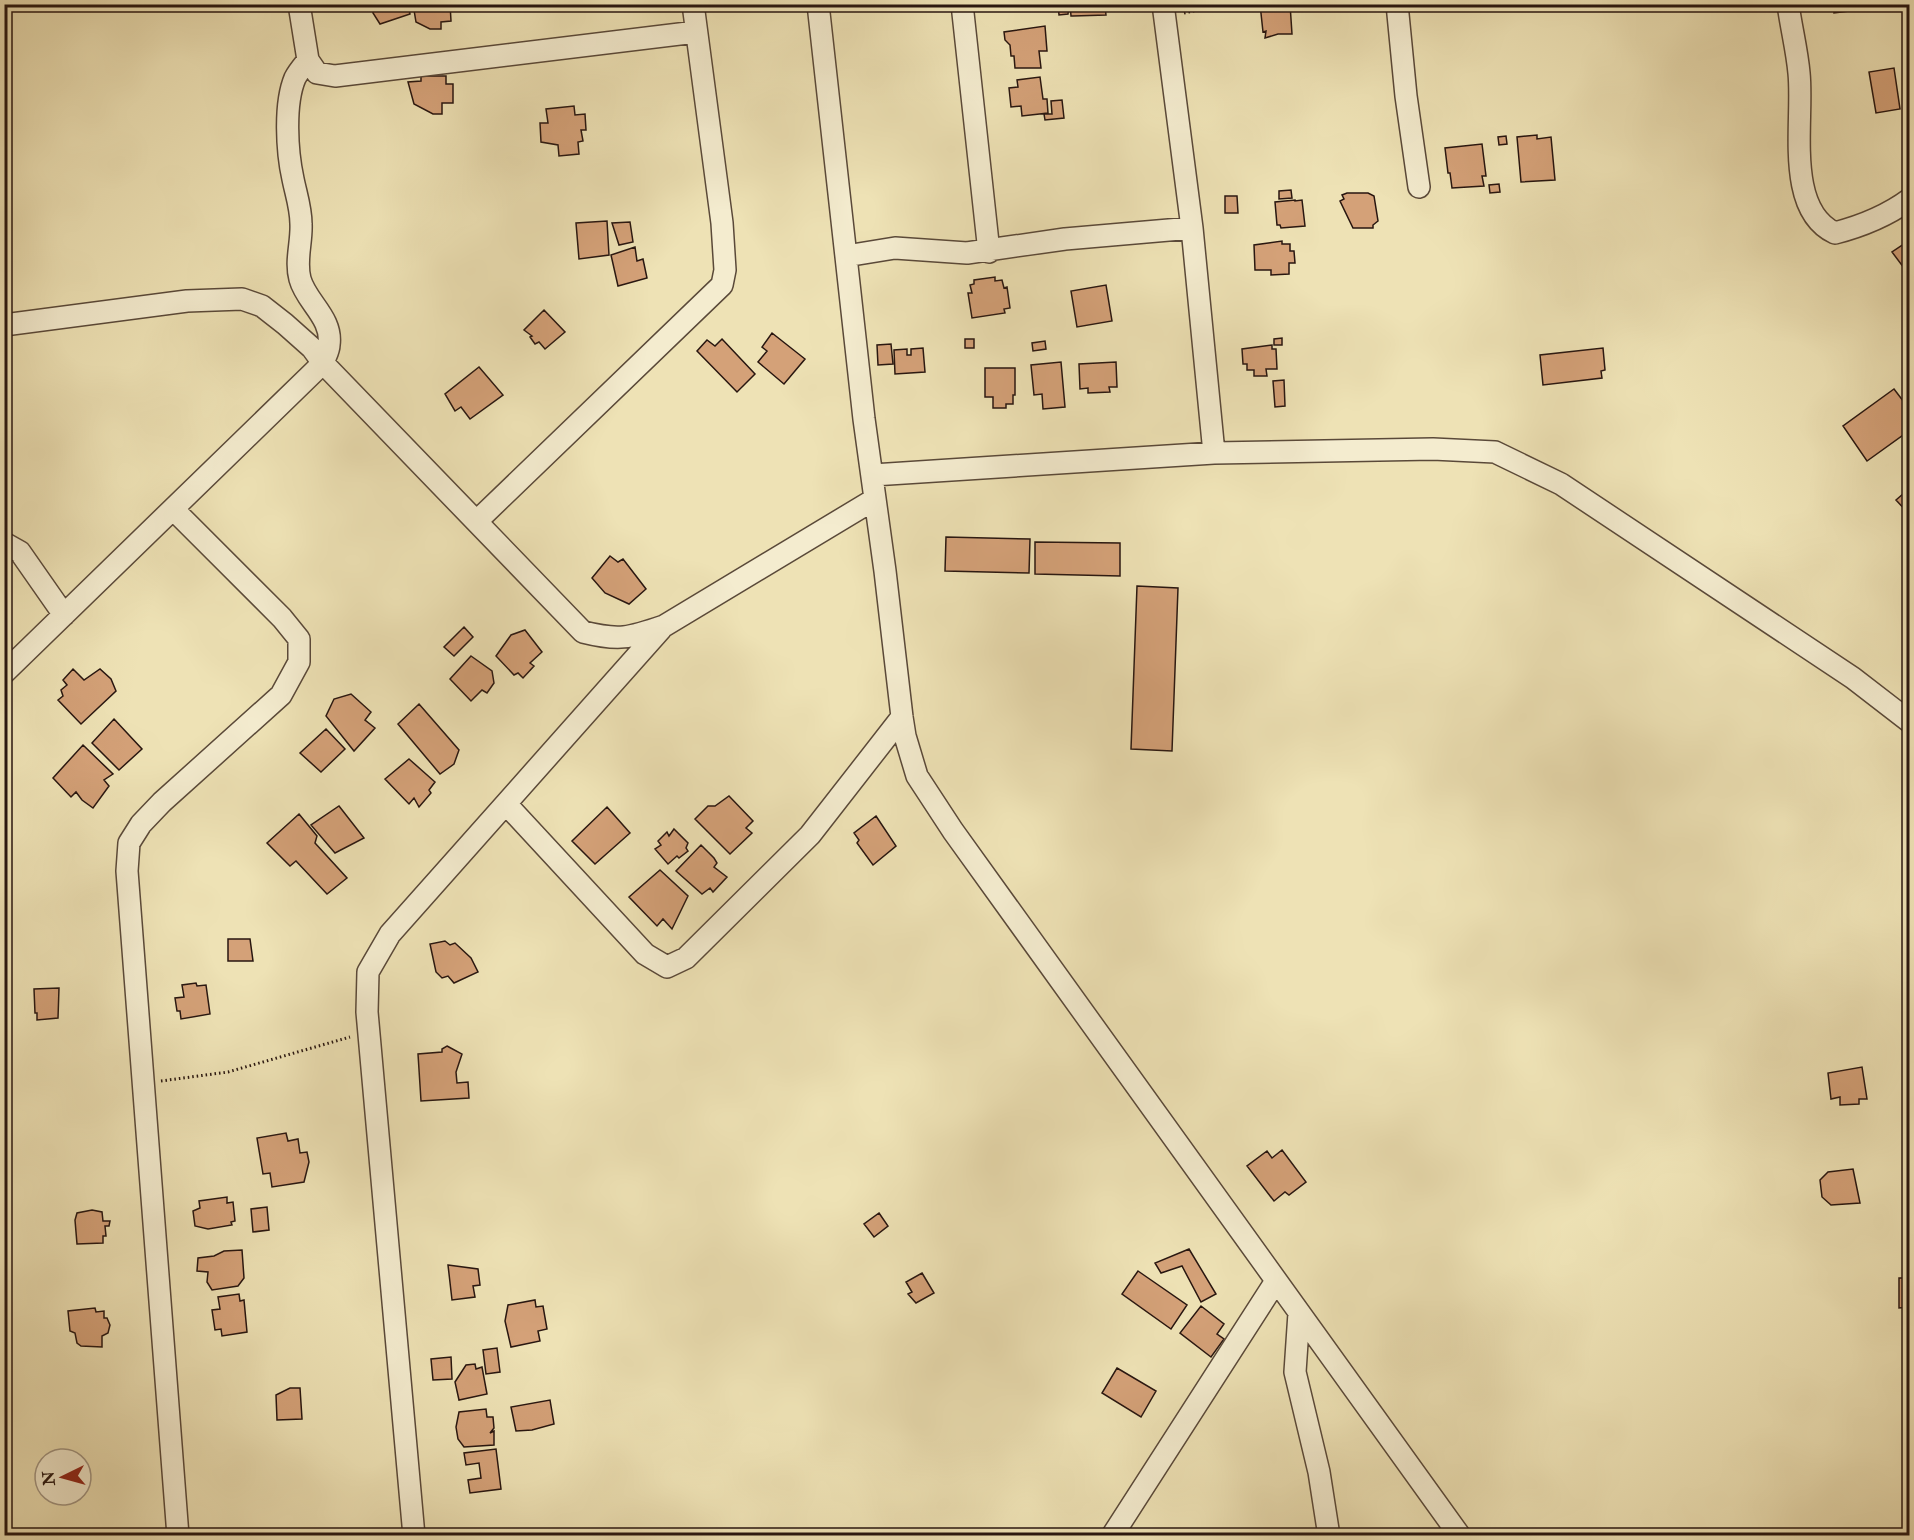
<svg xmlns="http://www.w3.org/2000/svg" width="1914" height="1540" viewBox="0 0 1914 1540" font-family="'IM FELL Double Pica',serif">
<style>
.building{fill:#d4a178;stroke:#281610;stroke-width:1.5}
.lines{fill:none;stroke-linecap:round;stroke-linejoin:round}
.minor-casing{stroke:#5a4939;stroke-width:24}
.path{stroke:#281610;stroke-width:3;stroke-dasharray:1.5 3;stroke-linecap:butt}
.minor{stroke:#f4eccf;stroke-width:21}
</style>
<rect width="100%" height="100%" fill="#eee2b5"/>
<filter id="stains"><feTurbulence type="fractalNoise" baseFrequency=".00333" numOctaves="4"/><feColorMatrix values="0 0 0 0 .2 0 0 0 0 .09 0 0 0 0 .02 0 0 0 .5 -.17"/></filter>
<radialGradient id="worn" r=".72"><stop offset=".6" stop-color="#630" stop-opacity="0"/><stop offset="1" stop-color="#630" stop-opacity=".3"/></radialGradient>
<path class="building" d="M372 4H408L410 14 380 24 373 13Z
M413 4H450L451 21 441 22V29H430L416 22Z
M1058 4H1069L1068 14 1059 15Z
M1070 4H1113V6H1105L1106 15 1073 16H1071Z
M1260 4H1290L1292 34H1278L1265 38 1266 31 1263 32Z
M1827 4H1860V5L1849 7V11L1834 13V10L1827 11Z
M1045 26 1047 51H1039L1041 68H1015L1014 56H1011L1010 45 1005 40 1004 32Z
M1894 68 1900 109 1876 113 1869 72Z
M421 76H446V84H453V103H442V114H433L414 104 408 82 421 81Z
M1040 77 1043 99H1047L1048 113 1022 116 1021 106 1011 107 1009 88 1018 87 1017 80Z
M1062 100 1064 118 1045 120 1044 114H1052L1051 101Z
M574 106 575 115 585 114 586 130H581L583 141 578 142 579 154 559 156 558 145 541 142 540 123H548L546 109Z
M1537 135V139L1551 137 1555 180 1521 182 1517 137Z
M1506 136 1507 144 1499 145 1498 137Z
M1482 144 1486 176H1482L1484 186 1452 188 1450 173H1448L1445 148Z
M1499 184 1500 192 1490 193 1489 185Z
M1291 190 1292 198 1279 199V191Z
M1347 193H1368L1374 196 1378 221 1373 225V228H1353L1340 201 1344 199 1342 195Z
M1225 196H1237L1238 213H1225Z
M1295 200V201L1302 200 1305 226 1281 228 1280 225H1277L1275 202Z
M607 221 609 255 579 259 576 223Z
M630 222 633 242 619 245 612 223Z
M1910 240V276L1892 252Z
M1282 241V244H1290V251H1294L1295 263H1289V274L1271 275V270H1255L1254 245Z
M635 247 637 261 643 259 647 278 618 286 611 255Z
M995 277V281L1002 280 1004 288 1007 287 1010 308 1004 309 1005 313 972 318 968 293H972L970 285 974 284V280Z
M1106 285 1112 321 1077 327 1071 291Z
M544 310 565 332 545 349 539 342 535 344 530 337 532 336 524 330Z
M772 333 805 359 784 384 758 362 767 351 762 347Z
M1282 338V345H1274V339Z
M722 339 755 374 737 392 697 351 707 340 715 346Z
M965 339H974V348H965Z
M1045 341 1046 349 1033 351 1032 343Z
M891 344 893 364 878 365 877 345Z
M1272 345V349H1276L1277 369H1266L1267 376H1254V370H1247V364H1243L1242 349Z
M923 348 925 372 895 374 894 350 907 349V355H911V349Z
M1603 348 1605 370 1601 371 1602 378 1543 385 1540 355Z
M1061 362 1065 407 1043 409 1042 394 1034 395 1031 365Z
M1116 362 1117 387H1109L1110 392 1088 393V388L1080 389 1079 364Z
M479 367 503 395 470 419 461 407 455 411 445 394Z
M985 368H1015V395H1013V404H1006V408H993V397H985Z
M1284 380 1285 406 1275 407 1273 381Z
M1894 389 1910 410V430L1867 461 1843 426Z
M1910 488V515L1896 500Z
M946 537 1030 539 1029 573 945 571Z
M1035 542 1120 543V576L1035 574Z
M610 556 618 562 623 559 646 589 629 604 605 593 592 578Z
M1137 586 1178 588 1172 751 1131 749Z
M464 627 473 637 454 656 444 647Z
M525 630 542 652 530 663 534 666 523 678 518 673 514 675 496 656 511 635Z
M471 656 492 671 494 683 487 693 482 690 471 701 450 679Z
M73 669 84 680 100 669 111 679 116 691 81 724 58 700 63 696 61 690 67 685 63 680Z
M351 694 371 712 365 720 375 728 354 751 326 716 334 699Z
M419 704 459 750 454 764 440 774 398 724Z
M114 719 142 749 119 770 92 743Z
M326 729 345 749 321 772 300 753Z
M83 745 113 774 104 780 109 786 93 808 82 800 76 792 71 797 53 778Z
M409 759 435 782 429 790 431 793 419 807 414 798 409 804 385 779Z
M729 796 753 821 746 828 752 833 730 854 695 819 708 806H715Z
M339 806 364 838 335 853 311 825Z
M607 807 630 833 595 864 572 841Z
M299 814 317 836 315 843 347 878 327 894 296 861 290 866 267 843Z
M876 816 896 846 873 865 857 843 859 840 854 833Z
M674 829 688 843 686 848 688 851 679 858 677 856 668 864 655 849 661 845 658 841 667 832 669 836Z
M701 845 714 858 717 863 714 867 727 877 713 892 710 888 702 894 676 871Z
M660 870 688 896 672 929 663 919 657 926 629 897Z
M228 939H250L253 961H228Z
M445 941 450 945 455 943 471 958 478 972 454 983 448 976 442 978 436 972 430 944Z
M196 983 197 986 206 985 210 1014 181 1019 180 1011H177L175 998 184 997 182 985Z
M59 988 58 1018 37 1020V1013H35L34 989Z
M447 1046 462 1054 456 1072 457 1083 468 1082 469 1098 421 1101 418 1054 442 1052V1049Z
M1862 1067 1867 1099H1859V1104L1840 1105V1097L1831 1099 1828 1073Z
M286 1133 288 1141 298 1139 300 1153 307 1152 309 1162 304 1182 272 1187 270 1173 263 1174 257 1138Z
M1282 1150 1306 1182 1289 1195 1285 1192 1274 1201 1247 1166 1267 1151 1272 1158Z
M1853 1169 1860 1203 1831 1205 1822 1197 1820 1180 1828 1172Z
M227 1197V1203L233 1202 235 1221 231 1222 232 1225 208 1229 195 1226 193 1211 200 1208 199 1201Z
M267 1207 269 1230 253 1232 251 1209Z
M92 1210 102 1212 103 1221H110L109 1226H105L106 1236H103V1243L77 1244 75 1220 77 1213Z
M879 1213 888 1226 874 1237 864 1224Z
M1189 1249 1216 1294 1201 1302 1182 1266 1161 1273 1155 1263Z
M242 1250 244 1278 238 1286 212 1290 207 1282 208 1272 197 1271 198 1258 214 1256 224 1251Z
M448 1265 478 1269 480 1285 473 1286 475 1297 452 1300Z
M1138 1271 1187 1305 1171 1329 1122 1294Z
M922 1273 934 1293 916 1303 908 1294 912 1292 906 1282Z
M1899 1278H1910V1307L1899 1308Z
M239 1294 240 1301 244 1300 247 1332 222 1336 221 1329 215 1330 212 1310 220 1309 218 1297Z
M535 1300 536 1307 543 1306 547 1329 538 1331 540 1341 511 1347 505 1321 508 1305Z
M1201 1306 1224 1324 1217 1334 1224 1339 1211 1357 1180 1333Z
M95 1308 96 1312 104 1311V1318H107L110 1325 108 1333 102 1336V1347L81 1346 77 1343 75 1333 70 1331 68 1311Z
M497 1348 500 1372 486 1374 483 1350Z
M451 1357 452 1379 433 1380 431 1359Z
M475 1364 476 1369 482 1367 487 1394 459 1400 455 1382 466 1365Z
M1117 1368 1156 1391 1141 1417 1102 1393Z
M290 1388H300L302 1419 277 1420 276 1395Z
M550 1400 554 1424 532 1430 516 1431 511 1407Z
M486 1409 487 1417H493L494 1428 490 1433 494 1431V1445L464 1447 458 1439 456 1427 459 1412Z
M496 1449 501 1489 470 1493 468 1480 481 1478 479 1463 466 1465 464 1453Z"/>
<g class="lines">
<g class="minor-casing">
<path id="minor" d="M299 4 308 60 317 73 335 76 696 32
M818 4 864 419 885 571 902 717 905 736 917 776 953 831 1460 1536
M962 4 989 252
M1163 4 1192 228 1214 453
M1397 4 1406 96 1419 187
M1788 4C1791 27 1797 50 1799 73 1804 120 1784 209 1835 233 1862 226 1887 216 1910 199
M846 256 895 248 967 253 1065 239 1192 228
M4 325 187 301 242 299 262 306 285 324 312 348 323 363 583 632C619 641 629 638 664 626L875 499
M873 475 1214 453 1433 449 1495 452 1561 484 1853 678 1910 722
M173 509 282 618 299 639V662L281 695 162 802 141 824 129 843 127 871 178 1536
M477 521 722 285 725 270 722 223 693 4
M4 543 20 552 64 615
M4 673 323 363C325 357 329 351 329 345 333 318 306 302 300 279 295 261 302 242 301 224 301 208 296 194 293 179 287 152 284 104 295 78 298 72 304 65 308 60
M506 804 645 954 667 967 686 958 810 835 902 717
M1299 1313 1295 1372 1319 1472 1329 1536
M414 1536 367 1012 368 972 390 934 661 629
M1112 1536 1276 1281"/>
</g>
<path class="path" d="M1184 13 1224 4
M161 1081 228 1072 350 1037"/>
<use href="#minor" class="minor"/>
</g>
<rect width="1914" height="1540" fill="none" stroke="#eee2b5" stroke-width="24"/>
<rect x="6" y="6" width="1902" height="1528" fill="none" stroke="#281610" stroke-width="3"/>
<rect x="12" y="12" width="1890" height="1516" fill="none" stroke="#281610" stroke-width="1.5"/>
<g transform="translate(63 1477) rotate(265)"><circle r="28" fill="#f4eccf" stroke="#a29683" stroke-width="1.5"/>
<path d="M0-4.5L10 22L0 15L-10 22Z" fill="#8f2418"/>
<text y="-9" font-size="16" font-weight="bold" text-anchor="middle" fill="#281610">N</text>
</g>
<rect width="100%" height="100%" filter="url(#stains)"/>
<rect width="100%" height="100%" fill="url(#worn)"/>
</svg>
